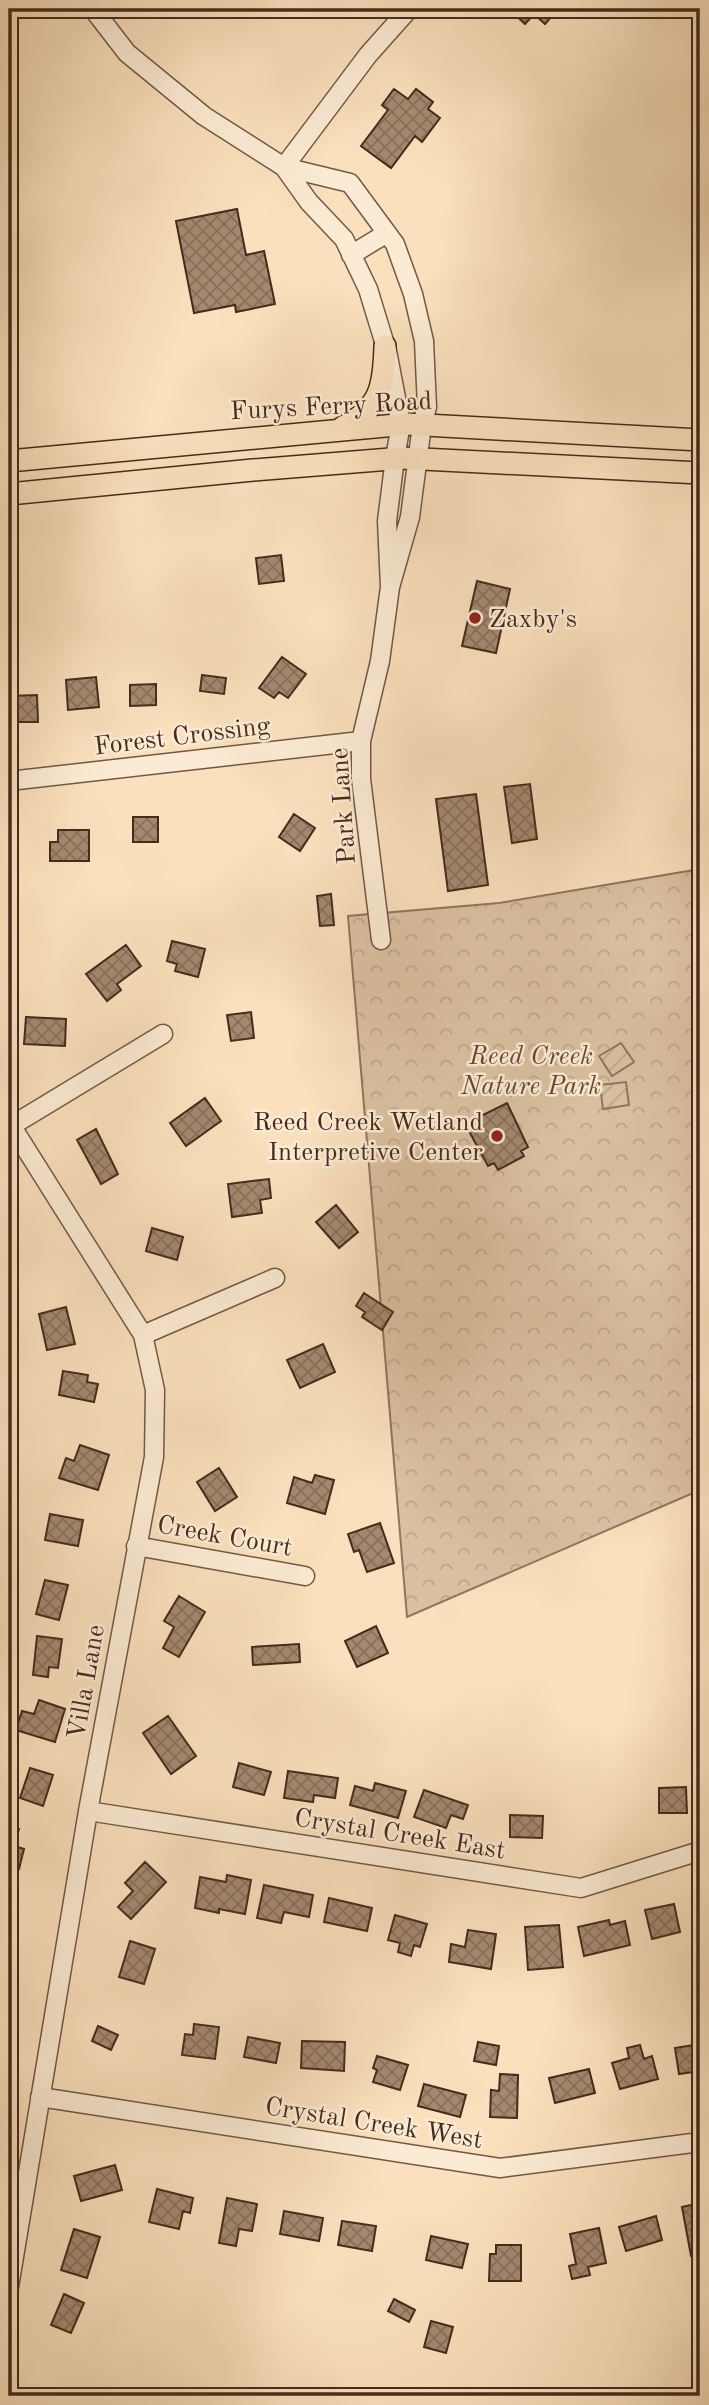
<svg xmlns="http://www.w3.org/2000/svg" width="709" height="2405" viewBox="0 0 709 2405" font-family="'Old Standard TT',serif">
<style>
.forest{fill:url(#forest-crowns);stroke:#90765f;stroke-width:2}
.garden{fill:url(#garden-furrows);stroke:#90765f;stroke-width:2}
.building{fill:url(#building-cross-hatch);stroke:#462b1c;stroke-width:2}
.lines{fill:none;stroke-linecap:round;stroke-linejoin:round}
.minor-casing{stroke:#735844;stroke-width:21}
.major-casing{stroke:#462b1c;stroke-width:24}
.minor{stroke:#fcebd4;stroke-width:18}
.major{stroke:#fae0bd;stroke-width:21}
.poi-dot{fill:#8f2418;stroke:#fcebd4;stroke-width:2.5}
.labels{text-anchor:middle;stroke-width:5;stroke-linejoin:round;paint-order:stroke}
.street-label{font-size:26px;fill:#462b1c;stroke:#fcebd4}
.poi-label{font-size:26px;fill:#462b1c;stroke:#fcebd4;text-anchor:start}
.park-label{font-size:26px;font-style:italic;fill:#644937;stroke:#fcebd4}
</style>
<defs>
<pattern id="forest-crowns" width="20" height="18" patternUnits="userSpaceOnUse" patternTransform="scale(1.75)"><rect width="20" height="18" fill="#dbc1a2"/><path d="M2 6a3 3 0 1 1 6 0M12 15a3 3 0 1 1 6 0" fill="none" stroke="#bda68b"/></pattern>
<pattern id="garden-furrows" width="10" height="10" patternUnits="userSpaceOnUse" patternTransform="scale(1.75)"><rect width="10" height="10" fill="#dbc1a2"/><path d="M-1 1l2-2M0 10L10 0M9 11l2-2" fill="none" stroke="#bda68b"/></pattern>
<pattern id="building-cross-hatch" width="8" height="8" patternUnits="userSpaceOnUse" patternTransform="scale(1.75)"><rect width="8" height="8" fill="#a48970"/><path d="M0 0l8 8M0 8l8-8" fill="none" stroke="#87705b"/></pattern>
</defs>
<rect width="100%" height="100%" fill="#fae0bd"/>
<filter id="stains"><feTurbulence type="fractalNoise" baseFrequency=".00286" numOctaves="4"/><feColorMatrix values="0 0 0 0 .2 0 0 0 0 .09 0 0 0 0 .02 0 0 0 .5 -.17"/></filter>
<radialGradient id="worn" r=".72"><stop offset=".6" stop-color="#630" stop-opacity="0"/><stop offset="1" stop-color="#630" stop-opacity=".3"/></radialGradient>
<path class="forest" d="M700 869V1490L407 1617 348 916 499 903Z"/>
<path class="garden" d="M621 1043 634 1062 612 1076 599 1056Z
M626 1082 629 1105 603 1109 600 1085Z"/>
<path class="building" d="M509 9H558L545 24 534 14 525 24Z
M394 89 408 99 416 89 433 102 428 109 440 118 422 142 415 136 391 168 361 146 388 110 382 105Z
M237 209 246 255 264 251 275 304 236 312 235 305 194 313 176 221Z
M281 555 284 581 259 584 256 558Z
M477 581 510 589 496 653 462 646Z
M282 657 306 674 288 698 279 692 274 698 259 688Z
M202 675 226 678 224 694 200 691Z
M96 677 99 707 68 710 66 680Z
M156 684V705L130 706V685Z
M37 695 38 722H9V696Z
M530 784 537 839 512 843 504 787Z
M476 794 488 885 448 891 436 799Z
M294 814 315 828 300 851 279 837Z
M133 817H158V842H133Z
M58 830H89V861H50V842H58Z
M331 894 334 925 320 926 317 896Z
M172 941 205 949 198 977 175 971 177 964 167 961Z
M126 945 141 966 117 984 121 990 107 1001 86 974Z
M251 1012 254 1038 231 1041 227 1015Z
M26 1017 66 1019 65 1046 24 1044Z
M205 1098 221 1121 186 1146 170 1123Z
M507 1103 528 1147 521 1151 524 1156 498 1170 494 1163 488 1166 465 1124Z
M96 1129 118 1174 101 1184 77 1140Z
M269 1179 271 1198 260 1200 262 1213 232 1217 228 1184Z
M336 1205 358 1232 339 1248 316 1222Z
M152 1228 183 1237 177 1260 146 1251Z
M364 1293 393 1312 382 1330 362 1317 365 1312 356 1306Z
M66 1307 75 1344 47 1350 39 1314Z
M323 1344 335 1372 300 1388 287 1360Z
M63 1371 88 1375 87 1382 98 1384 94 1402 59 1395Z
M80 1445 109 1455 98 1490 59 1478 66 1458 74 1461Z
M219 1468 237 1497 215 1511 197 1482Z
M315 1475 334 1480 325 1514 287 1503 294 1477 312 1483Z
M50 1514 83 1520 78 1546 45 1540Z
M380 1523 394 1563 367 1572 359 1550 354 1552 348 1534Z
M45 1580 68 1585 59 1620 36 1614Z
M179 1596 205 1612 179 1657 163 1648 174 1627 164 1621Z
M376 1626 388 1653 357 1667 345 1641Z
M37 1636 62 1639 58 1668 49 1667 48 1677 33 1675Z
M299 1644 300 1662 253 1665 252 1647Z
M39 1700 65 1709 55 1742 16 1730 22 1711 34 1714Z
M168 1716 196 1756 171 1774 143 1733Z
M239 1763 271 1772 264 1795 233 1787Z
M30 1768 53 1775 43 1806 20 1798Z
M288 1771 338 1778 335 1798 314 1795 313 1802 284 1798Z
M375 1783 406 1791 398 1818 350 1805 355 1786 373 1791Z
M686 1787 687 1813H659V1788Z
M424 1790 468 1805 463 1819 451 1815 446 1828 414 1817Z
M510 1815 543 1816 542 1838 510 1837Z
M9 1827 19 1829 14 1846 24 1849 19 1869 9 1867Z
M145 1862 166 1882 131 1919 118 1907 133 1891 125 1883Z
M227 1875 251 1880 245 1914 219 1909V1913L195 1908 200 1877 226 1882Z
M264 1885 313 1895 309 1917 284 1912 281 1923 257 1918Z
M329 1898 372 1908 367 1931 324 1922Z
M674 1904 680 1932 652 1939 645 1910Z
M395 1915 427 1924 420 1947 414 1945 411 1956 398 1952 400 1943 388 1940Z
M609 1920 610 1925 625 1921 630 1945 584 1956 578 1927Z
M559 1925 563 1967 528 1970 525 1927Z
M468 1930 496 1934 491 1969 449 1962 451 1944 465 1947Z
M130 1941 155 1949 144 1984 119 1977Z
M194 2024 219 2027 215 2059 182 2055 185 2034 193 2035Z
M98 2026 118 2035 111 2050 92 2041Z
M248 2037 280 2043 276 2063 244 2057Z
M302 2041 345 2042 344 2071 301 2068Z
M478 2042 499 2046 496 2065 474 2061Z
M700 2044V2071L679 2074 675 2048Z
M640 2045 644 2059 652 2056 658 2079 620 2089 612 2063 629 2058 627 2048Z
M377 2056 408 2065 400 2090 373 2082 377 2070 373 2068Z
M589 2069 595 2093 555 2103 549 2078Z
M500 2074 518 2075 517 2118 490 2117 491 2090 499 2091Z
M424 2084 466 2095 460 2117 418 2106Z
M115 2165 122 2190 81 2201 74 2176Z
M157 2189 193 2198 190 2213 183 2211 179 2229 149 2222Z
M227 2198 257 2204 252 2231 239 2229 236 2246 219 2243Z
M700 2203V2255L691 2256 682 2207Z
M284 2211 323 2218 319 2241 280 2234Z
M656 2216 662 2240 626 2251 619 2227Z
M342 2221 376 2226 372 2251 338 2245Z
M599 2228 606 2263 588 2267 590 2275 572 2279 569 2266 576 2264 570 2234Z
M74 2229 100 2237 87 2278 61 2270Z
M431 2236 468 2244 462 2268 426 2260Z
M496 2245H521V2281H489L490 2254H496Z
M64 2294 84 2303 71 2333 51 2325Z
M394 2299 415 2310 409 2322 388 2311Z
M431 2321 453 2327 446 2353 424 2347Z"/>
<g class="lines">
<g class="minor-casing">
<path id="minor" d="M93 9 127 53 204 116 284 167 368 55 409 9
M284 167 350 183 395 244 413 294 424 341 427 407 422 425 410 517 390 587 387 521 395 458 401 424 387 351 368 289 344 239 309 202Z
M351 255 387 233
M9 781 361 741
M381 940 361 779V741L380 661 390 587
M9 1122 143 1335 155 1390 154 1457 88 1811 9 2287
M11 1126 163 1034
M143 1335 275 1278
M136 1546 305 1576
M88 1811 581 1888 700 1851
M40 2097 500 2168 700 2142"/>
</g>
<g class="major-casing">
<path id="major" d="M343 427C381 408 384 385 385 346
M9 461 407 424 700 440
M9 494 253 470 403 458 700 473"/>
</g>
<use href="#minor" class="minor"/>
<use href="#major" class="major"/>
</g>
<g class="poi-dot">
<circle cx="475" cy="618" r="7"/>
<circle cx="497" cy="1136" r="7"/>
</g>
<g class="labels">
<g class="street-label">
<text transform="translate(331 405) rotate(-3)" y="9">Furys Ferry Road</text>
<text transform="translate(182 735) rotate(-7)" y="9">Forest Crossing</text>
<text transform="translate(342 806) rotate(-94)" y="9">Park Lane</text>
<text transform="translate(225 1535) rotate(10)" y="9">Creek Court</text>
<text transform="translate(85 1682) rotate(-80)" y="9">Villa Lane</text>
<text transform="translate(400 1833) rotate(9)" y="9">Crystal Creek East</text>
<text transform="translate(374 2122) rotate(9)" y="9">Crystal Creek West</text>
</g>
<g class="poi-label">
<text x="489" y="627">Zaxby's</text>
<text x="483" y="1130" text-anchor="end">Reed Creek Wetland<tspan x="483" dy="30">Interpretive Center</tspan></text>
</g>
<g class="park-label">
<text x="531" y="1064">Reed Creek<tspan x="531" dy="30">Nature Park</tspan></text>
</g>
</g>
<rect width="709" height="2405" fill="none" stroke="#fae0bd" stroke-width="35"/>
<rect x="10" y="10" width="688" height="2384" fill="none" stroke="#462b1c" stroke-width="3.5"/>
<rect x="18" y="18" width="674" height="2370" fill="none" stroke="#462b1c" stroke-width="2"/>
<rect width="100%" height="100%" filter="url(#stains)"/>
<rect width="100%" height="100%" fill="url(#worn)"/>
</svg>
